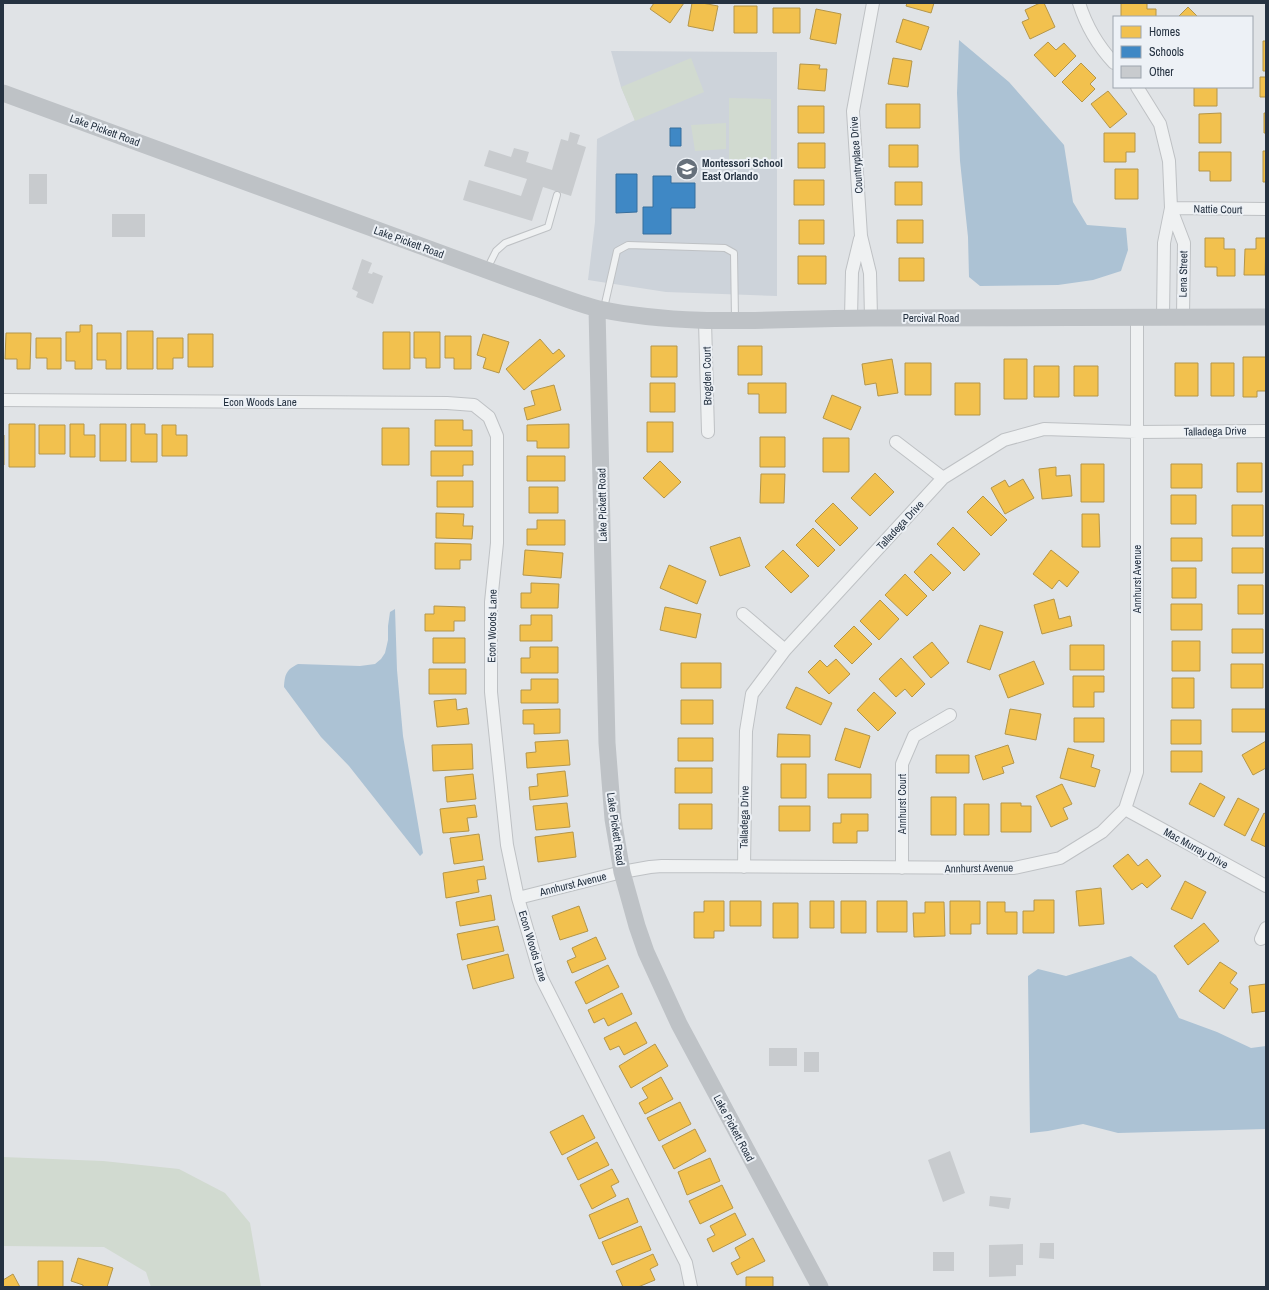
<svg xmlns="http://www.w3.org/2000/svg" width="1269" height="1290" viewBox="0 0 1269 1290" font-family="'Archivo Narrow',sans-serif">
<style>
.built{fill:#cdd3da}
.green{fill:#d1dad0}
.water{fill:#acc2d4}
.homes{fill:#f2c14e;stroke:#b4964a}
.schools{fill:#3f88c5;stroke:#376e9d}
.building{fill:#c8cbce}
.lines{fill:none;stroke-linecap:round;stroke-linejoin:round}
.lane-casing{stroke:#bec1c4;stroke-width:8}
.street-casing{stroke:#bec1c4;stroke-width:14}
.lane{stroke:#eff1f2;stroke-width:6}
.street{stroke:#eff1f2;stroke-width:12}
.secondary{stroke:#bec2c6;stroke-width:17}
.labels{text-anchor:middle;stroke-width:4;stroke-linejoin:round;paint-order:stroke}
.street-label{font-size:11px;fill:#253241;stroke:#edf1f6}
.poi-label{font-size:11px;font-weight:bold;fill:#253241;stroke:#edf1f6;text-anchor:start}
</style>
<rect width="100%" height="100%" fill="#e0e3e6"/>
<path class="built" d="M611 51 777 52V296L666 292 588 280 595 222 597 139 635 120 621 87Z"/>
<path class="green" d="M691 58 704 92 635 121 621 87Z
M729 98 771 99V168L729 167Z
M726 123V149L695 151 691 125Z
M3 1157 103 1161 179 1169 225 1193 250 1223 261 1287H151L146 1272 104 1247 3 1246Z"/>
<path class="water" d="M959 40 1009 82 1064 145 1073 202 1087 225 1126 228 1128 250 1121 271 1093 280 1058 285 980 286 969 277 968 237 960 161 957 93Z
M395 609 397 670 403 736 423 853 420 856 349 766 321 737 284 687C285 674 286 670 298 664L360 666 375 664 381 659 385 653 388 640V626L390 612Z
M1131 956 1156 975 1179 1018 1217 1032 1251 1048 1266 1046V1129L1118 1133 1083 1124 1048 1131 1030 1133 1028 976 1038 969 1066 976Z"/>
<path class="homes" d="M654 3H684L670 23 650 9Z
M692 3H702L718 6 713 31 688 26Z
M907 3H934L931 13 906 6Z
M1040 3H1044L1055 27 1030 39 1022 22 1029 19 1025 10Z
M1121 3H1147V9H1156V17H1121Z
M734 6H757V33H734Z
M1188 7 1198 17H1178Z
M773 8H800V33H773Z
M816 9 841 14 836 44 810 39Z
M903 19 929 27 921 50 896 42Z
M1263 41H1266V71H1263Z
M1048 42 1056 50 1064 43 1076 56 1055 77 1034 55Z
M893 58 912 61 908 87 888 84Z
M1081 63 1096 78 1090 84 1095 89 1082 102 1062 82Z
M800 64 820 65 819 69H827L825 91 798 89Z
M1260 77H1266V97H1260Z
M1194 87H1217V106H1194Z
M1108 91 1127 114 1110 128 1091 104Z
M886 104H920V128H886Z
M798 106H824V133H798Z
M1221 113V143H1199V114Z
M1264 113H1266V133H1264Z
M1104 133H1135V152H1126V162H1104Z
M798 143H825V168H798Z
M889 145H918V167H889Z
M1263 151H1266V182H1263Z
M1199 152H1231V181H1210V171H1199Z
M1115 169H1138V199H1115Z
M794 180H824V205H794Z
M895 182H922V205H895Z
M799 220H824V244H799Z
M897 220H923V243H897Z
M1205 238H1224V249H1235V276H1217V267H1205Z
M1256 238H1266L1265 275H1244L1245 249H1256Z
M798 256H826V284H798Z
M899 258H924V281H899Z
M80 325H92V369H75V361H66V332H80Z
M127 331H153V369H127Z
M383 332H410V369H383Z
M414 332H440V368H426V358H414Z
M6 333H31L30 369H17V359H5Z
M97 333H121V369H106V360H97Z
M188 334H213V367H188Z
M483 334 509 342 499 373 483 368 486 358 477 355Z
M445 336H471V369H454V358H445Z
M36 338H61V369H47V358H36Z
M157 338H183V358H173V369H157Z
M540 339 553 354 559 349 565 356 524 390 506 369Z
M651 346H677V377H651Z
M738 346H762V375H738Z
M1243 357H1266V391H1257V397H1243Z
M892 359 898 393 878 396 876 383 865 385 862 364Z
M1004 359H1027V399H1004Z
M905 363H931V395H905Z
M1175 363H1198V396H1175Z
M1211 363H1234V396H1211Z
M1034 366H1059V397H1034Z
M1074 366H1098V396H1074Z
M650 383H675V412H650Z
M748 383H786V413H759V394H748Z
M955 383H980V415H955Z
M554 385 561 410 527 420 524 408 535 405 531 391Z
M832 395 861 407 851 430 823 418Z
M435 420H463V430H472V446H435Z
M647 422H673V452H647Z
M9 424H35V467H9Z
M70 424H84V435H95V457H70Z
M100 424H126V461H100Z
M131 424H145V434H157V462H131Z
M569 424V448H537V441H527V425Z
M39 425H65V454H39Z
M162 425H176V435H187V456H162Z
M382 428H409V465H382Z
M3 435H4V465H3Z
M760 437H785V467H760Z
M823 438H849V472H823Z
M431 451H473V465H463V476H431Z
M527 456H565V481H527Z
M660 461 681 482 664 498 643 478Z
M1237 463H1262V492H1237Z
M1081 464H1104V502H1081Z
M1171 464H1202V488H1171Z
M1056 467V476L1070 475 1072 496 1042 499 1039 469Z
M875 473 894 492 870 516 851 498Z
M761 474H785L784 503H760Z
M1023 479 1034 498 1005 514 991 488 1005 480 1009 487Z
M437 481H473V507H437Z
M529 487H558V513H529Z
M1171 495H1196V524H1171Z
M983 496 1007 520 991 536 967 512Z
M833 503 858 528 840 546 815 521Z
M1232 505H1263V536H1232Z
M436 513 464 514 463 526H473L472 539 436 538Z
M1082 514H1099L1100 547H1082Z
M537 520H565V545H527V529H537Z
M953 527 980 554 964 571 937 544Z
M813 528 835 550 818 567 796 545Z
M740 537 750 566 720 576 710 547Z
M1171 538H1202V561H1171Z
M435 543 471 544V560H460V569H435Z
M1232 548H1263V573H1232Z
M525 550 563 553 561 578 523 575Z
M783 550 809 576 791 593 765 567Z
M1051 550 1079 572 1067 587 1059 580 1052 589 1033 574Z
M931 554 951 573 933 591 914 572Z
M669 565 706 581 697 604 660 588Z
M1172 568H1196V598H1172Z
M905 574 927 596 907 616 885 595Z
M531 583 559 584 558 608H521V593H531Z
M1238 585H1263V614H1238Z
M1054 599 1059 619 1070 616 1072 626 1042 634 1034 605Z
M880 600 899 619 879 640 860 621Z
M1171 604H1202V630H1171Z
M434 606 465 607V621H454V631H425V614H434Z
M665 607 701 614 696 638 660 630Z
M531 615H552V641H520V625H531Z
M980 625 1003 632 990 670 967 662Z
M854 626 872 644 852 664 834 646Z
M1232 629H1263V653H1232Z
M433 638H465V663H433Z
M1172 641H1200V671H1172Z
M932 642 949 663 931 678 913 657Z
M1070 645H1104V670H1070Z
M530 647H558V673H521V658H530Z
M901 658 925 684 912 697 905 689 896 697 879 679Z
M836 659 850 674 829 694 808 672 820 660 827 667Z
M1034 661 1044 684 1008 698 999 675Z
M681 663H721V688H681Z
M1231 664H1263V688H1231Z
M429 669H466V694H429Z
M1073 676H1104V692H1094V707H1073Z
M1172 678H1194V708H1172Z
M531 679H558V703H521V690H531Z
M796 687 832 703 821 725 786 708Z
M874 692 896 713 878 731 857 710Z
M456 699 457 710 467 708 469 724 437 727 434 701Z
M681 700H713V724H681Z
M560 709V733L534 734V724H523V710Z
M1010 709 1041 714 1036 740 1005 734Z
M1232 709H1266V732H1232Z
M1074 718H1104V742H1074Z
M1171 720H1201V744H1171Z
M845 728 870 736 860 768 835 760Z
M778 734 810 735V757H777Z
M678 738H713V761H678Z
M568 740 570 765 527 768 526 753 536 752 535 742Z
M1266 741V768L1253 775 1242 755Z
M472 744 473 769 433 771 432 745Z
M1008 745 1014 763 1002 767 1004 773 983 780 975 756Z
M1068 748 1094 755 1091 767 1100 770 1095 787 1060 778Z
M1171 751H1202V772H1171Z
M936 755H969V773H936Z
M781 764H806V798H781Z
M675 768H712V793H675Z
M565 771 568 796 530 800 529 787 538 786 537 774Z
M473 774 476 799 447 802 445 777Z
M828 774H871V798H828Z
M1200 783 1225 797 1214 817 1189 804Z
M1062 784 1072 804 1063 808 1068 819 1051 827 1036 796Z
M931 797H956V835H931Z
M1238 798 1259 809 1245 836 1224 825Z
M567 803 570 827 536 830 533 806Z
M1001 803H1021V806H1031V832H1001Z
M679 804H712V829H679Z
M964 804H989V835H964Z
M475 805 477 817 467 818 469 831 443 833 440 809Z
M779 806H810V831H779Z
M1264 813 1266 814V847L1251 840Z
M841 814H868V831H857V843H833V823H841Z
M573 832 576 857 538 862 535 837Z
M479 834 483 860 454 864 450 838Z
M1128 854 1138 866 1147 859 1161 876 1147 888 1142 883 1132 890 1113 866Z
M484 866 486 879 477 880 479 892 446 898 443 873Z
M1185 881 1206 892 1192 919 1171 909Z
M1101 888 1104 924 1079 926 1076 891Z
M491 895 495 920 460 926 456 902Z
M1034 900H1054V933H1023V911H1034Z
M704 901H724V931H714V938H694V912H704Z
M730 901H761V926H730Z
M810 901H834V928H810Z
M841 901H866V933H841Z
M877 901H907V932H877Z
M950 901H980V924H971V934H950Z
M925 902H944L945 936 914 937 913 913H925Z
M987 902H1005V912H1017V934H987Z
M773 903H798V938H773Z
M579 906 588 931 560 940 552 916Z
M1204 923 1219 941 1188 965 1174 946Z
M498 926 504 951 462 960 457 934Z
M596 937 606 959 572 973 567 961 576 957 572 948Z
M508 954 514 978 473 989 467 965Z
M1220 962 1237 973 1230 983 1238 989 1224 1009 1199 991Z
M608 965 619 987 586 1004 575 982Z
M1266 984V1011L1252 1013 1249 986Z
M622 993 632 1014 608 1026 604 1018 594 1023 588 1010Z
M636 1022 647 1043 624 1055 619 1046 610 1050 604 1038Z
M655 1044 668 1066 631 1088 619 1066Z
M661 1077 673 1099 645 1114 639 1103 648 1098 642 1088Z
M680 1102 691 1124 659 1141 647 1118Z
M583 1115 595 1138 562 1155 550 1132Z
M695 1129 706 1151 674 1169 662 1146Z
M597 1142 609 1165 578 1180 567 1158Z
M710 1158 720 1181 687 1195 678 1172Z
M612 1169 619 1182 611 1186 616 1196 592 1209 580 1185Z
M722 1185 733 1208 700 1224 689 1201Z
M628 1198 638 1222 599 1239 589 1215Z
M735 1213 746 1235 713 1252 707 1239 715 1235 710 1226Z
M641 1226 651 1250 612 1265 602 1242Z
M753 1238 765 1261 737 1275 731 1263 740 1258 735 1248Z
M653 1254 658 1265 650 1269 655 1280 638 1287H623L616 1271Z
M78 1258 113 1268 107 1287H83V1285L71 1281Z
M38 1261H63V1287H38Z
M13 1274 20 1287H3V1280Z
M746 1277H773V1287H746Z"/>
<path class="schools" d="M670 128H681V146H670Z
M616 174H637V212L616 213Z
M653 176H671V183H695V208H671V234H643V207H653Z"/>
<path class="building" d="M570 132 580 135 577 144 586 147 571 196 543 187 532 221 463 200 469 180 521 196 527 179 484 166 489 150 511 157 514 148 529 152 526 162 552 170 561 139 568 141Z
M29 174H47V204H29Z
M112 214H145V237H112Z
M362 259 372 263 368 273 372 274 373 272 383 276 373 304 356 297 358 292 352 289Z
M769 1048H797V1066H769Z
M804 1052H819V1072H804Z
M950 1151 965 1193 943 1202 928 1160Z
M990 1196 1011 1198 1009 1209 989 1206Z
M1040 1243H1054V1259L1039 1258Z
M1023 1244V1265H1016V1276L989 1277V1245Z
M933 1252H954V1271H933Z"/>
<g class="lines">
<g class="lane-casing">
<path id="lane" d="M487 269 496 251 505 243 548 227 557 195
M604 308 617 251 628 245 725 248 734 253 735 319"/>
</g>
<g class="street-casing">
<path id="street" d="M1079 3C1086 25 1098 46 1114 63
M1137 87 1160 124 1169 161 1171 208 1164 243 1163 317
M1171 208 1266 209
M1171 209 1184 243 1183 317
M851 318 852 272 860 239
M871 318 870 273 861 236 853 111 873 3
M705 321 708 432
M3 400 447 403 474 405 489 417 497 436V543L491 602V692L507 845 518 898 541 977 686 1263 691 1287
M896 442 943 478
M743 614 785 650
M1125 809 1266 886
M744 867 746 731 752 694 785 650 943 478 1004 440 1044 429 1137 432 1266 431
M902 868V764L914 736 950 715
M518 898 622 872 650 867 662 866 1014 868 1060 858 1102 832 1125 809 1137 772V318
M1261 939 1266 928"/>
</g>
<use href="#lane" class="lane"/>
<use href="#street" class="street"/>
<path class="secondary" d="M3 93 533 287C554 294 577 304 599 309 689 328 782 318 873 318 1004 318 1135 317 1266 317
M597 309 607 743 613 819 622 872 637 926 646 952 679 1024 820 1287"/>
</g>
<defs>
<g id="school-disc" transform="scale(1.15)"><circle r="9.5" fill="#66707b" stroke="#edf1f6"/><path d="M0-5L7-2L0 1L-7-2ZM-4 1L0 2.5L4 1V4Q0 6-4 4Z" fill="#fff"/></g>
</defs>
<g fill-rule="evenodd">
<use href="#school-disc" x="687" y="169"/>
</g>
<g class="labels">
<g class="street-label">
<text transform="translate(105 130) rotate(20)" y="4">Lake Pickett Road</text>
<text transform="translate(856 155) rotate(-94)" y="4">Countryplace Drive</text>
<text transform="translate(1218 209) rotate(1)" y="4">Nattie Court</text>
<text transform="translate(409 242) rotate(20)" y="4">Lake Pickett Road</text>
<text transform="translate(1183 274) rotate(-89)" y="4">Lena Street</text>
<text x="931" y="322">Percival Road</text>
<text transform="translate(707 376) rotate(-91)" y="4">Brogden Court</text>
<text x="260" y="406">Econ Woods Lane</text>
<text transform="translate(1215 431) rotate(-1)" y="4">Talladega Drive</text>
<text transform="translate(602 505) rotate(-91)" y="4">Lake Pickett Road</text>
<text transform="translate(900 525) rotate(-47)" y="4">Talladega Drive</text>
<text transform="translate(1137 579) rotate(-90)" y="4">Annhurst Avenue</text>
<text transform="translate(492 626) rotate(-89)" y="4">Econ Woods Lane</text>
<text transform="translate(902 804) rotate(-90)" y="4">Annhurst Court</text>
<text transform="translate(744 817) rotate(-89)" y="4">Talladega Drive</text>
<text transform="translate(616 829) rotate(82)" y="4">Lake Pickett Road</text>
<text transform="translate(1196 848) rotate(29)" y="4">Mac Murray Drive</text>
<text transform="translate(979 868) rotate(-1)" y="4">Annhurst Avenue</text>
<text transform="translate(573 884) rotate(-14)" y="4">Annhurst Avenue</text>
<text transform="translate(533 946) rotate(73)" y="4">Econ Woods Lane</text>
<text transform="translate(734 1128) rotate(62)" y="4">Lake Pickett Road</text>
</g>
<g class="poi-label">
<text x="702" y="167">Montessori School<tspan x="702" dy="13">East Orlando</tspan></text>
</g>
</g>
<rect width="1269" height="1290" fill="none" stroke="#253241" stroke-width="8"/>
<rect x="1113" y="16" width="140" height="72" fill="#edf1f6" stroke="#9da5ae"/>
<rect x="1121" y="26" width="20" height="12" fill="#f2c14e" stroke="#9da5ae"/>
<text x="1149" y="36" font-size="12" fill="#253241">Homes</text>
<rect x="1121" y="46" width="20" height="12" fill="#3f88c5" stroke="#9da5ae"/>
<text x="1149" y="56" font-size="12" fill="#253241">Schools</text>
<rect x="1121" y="66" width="20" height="12" fill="#c8cbce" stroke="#9da5ae"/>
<text x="1149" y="76" font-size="12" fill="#253241">Other</text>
</svg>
